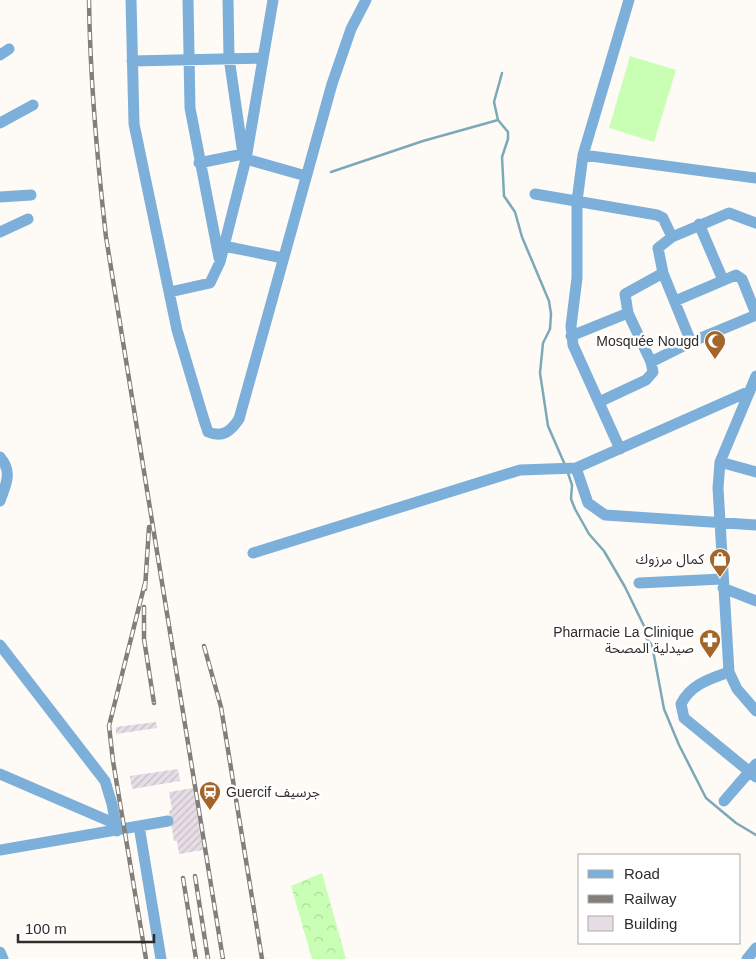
<svg xmlns="http://www.w3.org/2000/svg" width="756" height="959" viewBox="0 0 756 959" font-family="Helvetica,'Noto Sans Arabic',sans-serif">
<style>
.forest{fill:url(#forest-crowns)}
.pitch{fill:#c9ffb5}
.lines{fill:none;stroke-linecap:round;stroke-linejoin:round}
.stream{stroke:#7ca9b8;stroke-width:2.5}
.building{fill:url(#building-hatch)}
.minor{stroke:#7cb0da;stroke-width:11}
.rail-casing{stroke:#827e7a;stroke-width:4.5}
.rail{stroke:#fff;stroke-width:2.5;stroke-dasharray:8;stroke-linecap:butt}
.labels{text-anchor:middle;stroke-width:5;stroke-linejoin:round;paint-order:stroke}
.poi-label{font-size:14px;fill:#302c29;stroke:#fff;text-anchor:end}
</style>
<defs>
<pattern id="forest-crowns" width="20" height="18" patternUnits="userSpaceOnUse" patternTransform="scale(1.25)"><rect width="20" height="18" fill="#c9ffb5"/><path d="M2 6a3 3 0 1 1 6 0M12 15a3 3 0 1 1 6 0" fill="none" stroke="#addb9c"/></pattern>
<pattern id="building-hatch" width="6" height="6" patternUnits="userSpaceOnUse" patternTransform="scale(1.25)"><rect width="6" height="6" fill="#e7dde6"/><path d="M-1 1l2-2M0 6l6-6M5 7l2-2" fill="none" stroke="#c6bec5"/></pattern>
</defs>
<rect width="100%" height="100%" fill="#fefaf6"/>
<path class="forest" d="M322 873 346 959H312L291 886Z"/>
<path class="pitch" d="M630 56 676 70 654 142 609 128Z"/>
<g class="lines">
<path class="stream" d="M502 73 494 102 498 120 508 132V139L502 157 504 196 515 212 522 237 549 301 551 314 550 329 543 343 540 373 548 426 565 465
M331 172 423 141 498 120
M568 473 572 485 571 499 575 509 589 534 604 551 625 587 645 628 646 638 652 645 664 709 679 745 706 798 736 823 756 835"/>
</g>
<path class="building" d="M156 722 157 728 116 734V727Z
M178 769 180 781 132 789 130 776Z
M193 788 203 850 179 854 177 841H174L169 811 172 810 169 792Z"/>
<g class="lines">
<path class="minor" d="M131 0 134 124 177 330 204 420 208 432C223 438 231 431 239 419L332 84 351 29 366 0
M188 0 190 108 219 258
M228 0 229 58 243 154 246 159 306 176
M0 55 9 49
M132 61 262 58
M0 123 33 105
M583 155 756 178
M199 163 243 154
M535 194 657 215 663 218 672 237
M0 197 31 195
M699 224 723 280
M0 232 28 219
M224 246 283 258
M663 273 691 342
M170 292 210 283 220 262 246 159 273 0
M675 301 736 275 742 279 756 314
M571 336 628 313 625 294 663 273 658 248 672 237 729 213 756 223
M651 362 691 342 756 315
M756 376 720 462 718 488 729 672 737 689 756 711
M599 402 646 380 653 372 651 362 628 313
M620 449 573 345 571 326 577 278V201L583 155 629 0
M0 457C13 472 6 484 0 501
M720 462 756 472
M576 468 588 503 605 515 756 525
M253 553 520 470 576 468 750 391
M639 583 722 579
M723 588 756 601
M0 645 105 781 112 804 117 831
M729 672C710 679 691 684 681 704L684 718 756 777
M0 774 116 824
M724 801 756 764
M139 826 161 959
M0 850 168 821
M0 952 3 959
M747 959 756 948"/>
<g class="rail-casing">
<path id="rail" d="M89 0C90 80 97 158 106 237L223 959
M145 583 109 726 113 761 146 959
M145 589 149 527
M144 607V639L154 703
M204 646 221 707 262 959
M195 876 208 959
M183 878 196 959"/>
</g>
<use href="#rail" class="rail"/>
</g>
<defs>
<g id="mosque-pin" transform="scale(1.125)"><path d="M0 17L-7.5 6A9.5 9.5 0 1 1 7.5 6Z" fill="#a3652a" stroke="#fff"/><path d="M3.5-4.9A6 6 0 1 0 3.5 4.9A5 5 0 1 1 3.5-4.9Z" fill="#fff"/></g>
<g id="shop-pin" transform="scale(1.125)"><path d="M0 17L-7.5 6A9.5 9.5 0 1 1 7.5 6Z" fill="#a3652a" stroke="#fff"/><path d="M-5-2.5h2.3a2.7 3.5 0 0 1 5.4 0H5L5.5 6h-11ZM-1.5-2.5h3a1.5 2.3 0 0 0-3 0Z" fill="#fff"/></g>
<g id="pharmacy-pin" transform="scale(1.125)"><path d="M0 17L-7.5 6A9.5 9.5 0 1 1 7.5 6Z" fill="#a3652a" stroke="#fff"/><path d="M-2-6h4v4h4v4h-4v4h-4v-4h-4v-4h4Z" fill="#fff"/></g>
<g id="station-pin" transform="scale(1.125)"><path d="M0 17L-7.5 6A9.5 9.5 0 1 1 7.5 6Z" fill="#a3652a" stroke="#fff"/><path d="M-3-6H3Q5-6 5-4V2Q5 4 3 4L4.5 6H3L1.5 4h-3L-3 6H-4.5L-3 4Q-5 4-5 2V-4Q-5-6-3-6ZM-3.5-4v3h7v-3ZM-3.5 1v1.5H-2V1ZM2 1v1.5H3.5V1Z" fill="#fff"/></g>
</defs>
<g fill-rule="evenodd">
<use href="#mosque-pin" x="715" y="341"/>
<use href="#shop-pin" x="720" y="559"/>
<use href="#pharmacy-pin" x="710" y="640"/>
<use href="#station-pin" x="210" y="792"/>
</g>
<g class="labels">
<g class="poi-label">
<text x="699" y="346">Mosquée Nougd</text>
<text x="704" y="564">كمال مرزوك</text>
<text x="694" y="637">Pharmacie La Clinique<tspan x="694" dy="16">صيدلية المصحة</tspan></text>
<text x="226" y="797" text-anchor="start">Guercif جرسيف</text>
</g>
</g>
<rect x="578" y="854" width="162" height="90" fill="#ffffff" stroke="#acaba9"/>
<rect x="588" y="870" width="25" height="8" fill="#7cb0da" stroke="#acaba9"/>
<text x="624" y="879" font-size="15" fill="#302c29">Road</text>
<rect x="588" y="895" width="25" height="8" fill="#827e7a" stroke="#acaba9"/>
<text x="624" y="904" font-size="15" fill="#302c29">Railway</text>
<rect x="588" y="916" width="25" height="15" fill="#e7dde6" stroke="#acaba9"/>
<text x="624" y="929" font-size="15" fill="#302c29">Building</text>
<path d="M18 934v8h136v-8" fill="none" stroke="#302c29" stroke-width="2.5"/>
<text x="25" y="934" font-size="15" fill="#302c29" stroke="#ffffff" stroke-width="4" paint-order="stroke">100 m</text>
</svg>
